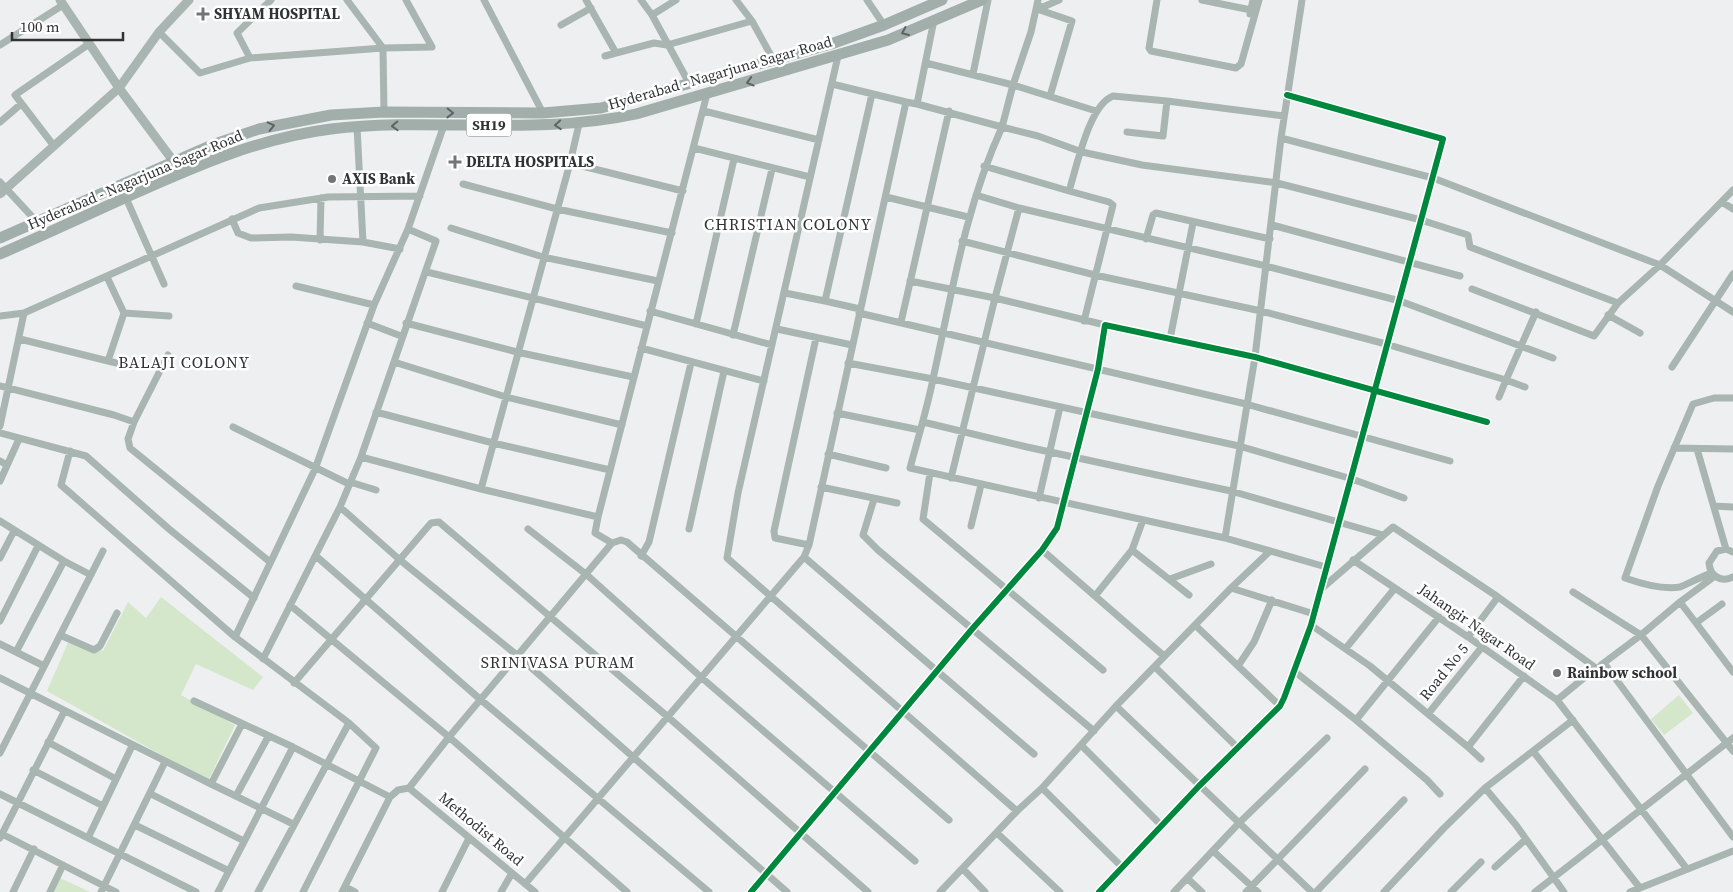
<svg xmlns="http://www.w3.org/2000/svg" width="1733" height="892" viewBox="0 0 1733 892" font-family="'Source Serif 4',serif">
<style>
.green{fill:#d4e7ca}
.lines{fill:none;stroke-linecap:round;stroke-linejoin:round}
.minor{stroke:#a8b5b0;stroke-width:7}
.tertiary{stroke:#a8b5b0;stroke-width:9}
.primary{stroke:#a1aeaa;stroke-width:11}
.cycleway-casing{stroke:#fff;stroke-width:9}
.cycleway{stroke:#00873e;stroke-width:6}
.oneway{stroke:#5e6463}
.poi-dot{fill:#737476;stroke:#fff;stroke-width:2}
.labels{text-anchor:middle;stroke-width:5;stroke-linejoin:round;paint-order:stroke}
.shield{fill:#fff;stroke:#6f7070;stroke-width:1}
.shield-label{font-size:14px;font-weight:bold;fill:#313233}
.poi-label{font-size:15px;font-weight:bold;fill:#313233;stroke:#fff;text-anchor:start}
.street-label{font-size:15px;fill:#313233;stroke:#fff}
.neighbourhood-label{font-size:16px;letter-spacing:1px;fill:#313233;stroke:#fff}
</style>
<rect width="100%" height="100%" fill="#eeeff1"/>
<path class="green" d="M161 597 263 677 253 690 196 664 181 695 235 725 208 781 47 691 70 638 103 651 128 602 146 618Z
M1679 695 1693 713 1664 735 1651 719Z
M60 878 90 892H54Z"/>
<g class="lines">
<path class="minor" d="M347 0 383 48 384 112
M484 0 543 113
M586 0 616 53 605 56
M641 0 652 15 689 83
M736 0 752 21 774 61
M867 0 884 25
M1038 0 1031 32 1013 85 1002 127 1038 136 1082 152 1142 165 1277 183 1421 220 1468 235 1470 247 1618 303
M1157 0 1149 48 1151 51 1236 68 1241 64 1259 0
M1202 0 1251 10
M1038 6 1043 7 1059 0
M1037 9 1072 21 1050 96
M1250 14 1253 0
M652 15 676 0
M561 25 591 8
M159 32 200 73 250 58 383 48 432 47 406 0
M0 45 63 5
M616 53 654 43 667 45 752 21
M838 56 738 493 727 558 1017 811
M250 58 237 33 271 0
M926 63 1013 85 1096 111
M973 74 988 0
M832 84 906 102
M917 104 1002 127C965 208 952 293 933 379 927 409 918 438 910 468L1225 538 1326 567
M704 111 819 140
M0 122 21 104
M579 124 570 163 683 191
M357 127 363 242
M1127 132 1163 136 1167 101
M1281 138 1433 178 1660 265 1733 190
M54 146 15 95 89 44
M694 148 810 177
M984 166 1069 191C1077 166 1089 105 1113 96L1167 101 1284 116
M0 182 37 222
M463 184 557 209 672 233
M1069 191 1109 202 1113 205 1084 321
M976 195 1019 208
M886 197 968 217
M126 198 164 284
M1722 202 1733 209
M232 219 238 233 251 238 291 237 363 242 400 249
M1272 225 1460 276
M451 228 543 257 658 281
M1146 239 1153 215 1156 213 1270 239
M320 240 321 198
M962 241 1095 275 1261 311 1386 344 1506 380 1499 397
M427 272 647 326
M910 281 995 298 951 478
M296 286 374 305
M1472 289 1594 336 1618 303 1660 265 1733 312
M785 293 825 301
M860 309 825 301 872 94
M650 311 772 345
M124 313 169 316
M859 313 1246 404 1450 461
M1608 315 1640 333
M0 316 24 313 259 208 328 197 420 196
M901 322 949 111
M367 323 401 336
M406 323 517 352 633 377
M696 324 734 159
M1105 325 995 298 1019 208 1266 266 1400 301 1553 358
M777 329 852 345
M733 335 772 169
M20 339 108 361 124 313 107 277
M1170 339 1193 223
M641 348 764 381
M108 361 133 367
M394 362 506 397 622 425
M848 363 933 379 1239 446 1352 479 1404 498
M1672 367 1733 274
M0 386 114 415 134 422 128 439 130 448 270 562
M1525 387 1506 380 1536 312
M376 412 493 443 610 470
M837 413 920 430
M134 422 168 355
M923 422 1027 447 1231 491 1383 535
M0 426 24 313
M233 427 349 484
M0 433 86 456 169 529 254 598
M1674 448 1733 449
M1697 449 1726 549
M70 451 61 485 235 637 349 723 376 748 303 892
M828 454 886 468
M361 457 481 489 598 517 707 94
M0 461 7 465
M930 473 923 519 1103 670
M0 481 19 439
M350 482 376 490
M821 487 897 503
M481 489 570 163
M1039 498 1060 407
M874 499 863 535 878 550 1094 731
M1714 506 1733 507
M340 507 400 560 518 656 787 892
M598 517 595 533 612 543
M0 521 64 561 91 575
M971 526 981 485
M528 529 587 575 702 678 915 861
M689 529 724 371
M1225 538 1255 357 1281 138 1302 0
M809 545 775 538 774 531 816 338
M1042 550 1164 656
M1132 550 1189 595
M1733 552 1726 549 1717 551 1709 563C1710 576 1721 583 1733 577
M316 556 481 700 709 892
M641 556 649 542 691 363
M804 557 1034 754
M0 558 14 531
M1353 560 1468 637 1557 700 1687 869
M1712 573C1704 575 1684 586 1680 587 1662 590 1642 584 1625 578L1658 486 1693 404 1714 398H1733
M1170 579 1211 564
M1231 588 1270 551
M1320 590 1393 527 1498 597 1596 668 1557 700
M1573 592 1641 635 1680 602 1696 623
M1095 596 1132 550 1143 520
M1680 602 1715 576
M1722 604 1696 623 1733 672
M290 605 449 737 627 892
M1439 617 1356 720 1427 780 1440 794
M0 621 38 546
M1195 625 1280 706
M1311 625 1370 666 1468 747
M60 635 94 650 100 646 117 613
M235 637 315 469 374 305 408 229 444 125
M1468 637 1498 597
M0 644 44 666
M1346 648 1395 588
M16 652 64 561
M263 659 340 507 361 457 436 241 408 229
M1604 663 1733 837
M1601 665 1641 635 1733 751
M1238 666 1254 642 1272 600
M1155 667 1238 748
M1294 671 1356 720
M0 678 211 784 242 724
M294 683 431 523 439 522 668 717 868 892
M194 701 293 747 390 797
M1116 706 1312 892
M1428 714 1482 647
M48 742 116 779
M1082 746 1162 826
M1533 751 1640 888
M0 753 103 551
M1481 759 1468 747 1524 676
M33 770 103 806
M211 784 293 824
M409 788 535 892
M1042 788 1122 867
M0 794 196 892
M151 794 244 841
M236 796 268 737
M135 825 229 871
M997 833 1060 892
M2 834 116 892
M0 838 64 712
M88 838 132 746
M1213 851 1258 892
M1495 867 1526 839
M963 869 985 892
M1187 878 1202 892
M525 884 804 557 809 545 906 102 917 104 934 20
M345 887 355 892
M13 892 34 849
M50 892 63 865
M101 892 165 762
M218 892 293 747
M258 892 349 723
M342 892 390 797 398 790 409 788 449 737 612 543 621 540 627 542 949 820
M442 892 469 838
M501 892 512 873
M751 892 973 628 1042 550 1057 528 1098 369 1105 325 1255 357 1487 422
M940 892 1017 811 1042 788 1116 706 1231 588 1314 614
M1099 892 1199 786 1280 706 1284 698 1311 625 1443 139 1287 95
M1174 892 1239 823 1327 738
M1246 892 1365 769
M1316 892 1404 800
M1384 892 1444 828 1485 788
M1451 892 1481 862
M1535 892 1733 738
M1564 892 1516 825 1485 788 1573 720
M1630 892 1733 851"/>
<path class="tertiary" d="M60 0 119 88 174 162
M0 194 119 88 159 32 189 0"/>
<path class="primary" d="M0 238 212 145 259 129 331 115 384 112 543 113 601 108 831 44 884 25 942 0
M0 254C44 235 87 215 131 195 196 166 259 138 331 129 432 117 535 136 636 114L888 40 982 0"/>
<g class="cycleway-casing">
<path id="cycleway" d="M751 892 973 628 1042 550 1057 528 1098 369 1105 325 1255 357 1487 422
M1099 892 1199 786 1280 706 1284 698 1311 625 1443 139 1287 95"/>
</g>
<use href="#cycleway" class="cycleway"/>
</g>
<defs><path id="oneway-chevron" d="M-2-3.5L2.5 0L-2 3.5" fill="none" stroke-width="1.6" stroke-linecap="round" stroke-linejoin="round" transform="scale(1.25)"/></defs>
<g class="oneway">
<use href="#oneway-chevron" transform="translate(905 32) rotate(156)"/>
<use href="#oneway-chevron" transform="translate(750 82) rotate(164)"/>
<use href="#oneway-chevron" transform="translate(450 113) rotate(1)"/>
<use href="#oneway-chevron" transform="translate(558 125) rotate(176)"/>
<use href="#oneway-chevron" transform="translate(271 126) rotate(-13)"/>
<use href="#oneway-chevron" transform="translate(395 126) rotate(178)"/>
</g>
<g class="poi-dot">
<path d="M200.5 6.5h5v5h5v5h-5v5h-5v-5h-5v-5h5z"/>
<path d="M452.5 154.5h5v5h5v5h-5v5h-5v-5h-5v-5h5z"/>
<circle cx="332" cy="179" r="5"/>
<circle cx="1557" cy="673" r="5"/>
</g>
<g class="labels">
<rect class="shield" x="466.5" y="113.5" width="45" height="23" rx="4"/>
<g class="shield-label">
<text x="489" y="130">SH19</text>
</g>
<g class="poi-label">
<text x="214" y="19">SHYAM HOSPITAL</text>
<text x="466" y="167">DELTA HOSPITALS</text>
<text x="342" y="184">AXIS Bank</text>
<text x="1567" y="678">Rainbow school</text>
</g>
<g class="street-label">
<text transform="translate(720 73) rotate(-16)" y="5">Hyderabad - Nagarjuna Sagar Road</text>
<text transform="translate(135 180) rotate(-23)" y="5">Hyderabad - Nagarjuna Sagar Road</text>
<text transform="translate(1477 627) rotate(35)" y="5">Jahangir Nagar Road</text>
<text transform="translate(1444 672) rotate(-51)" y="5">Road No 5</text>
<text transform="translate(481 829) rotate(40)" y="5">Methodist Road</text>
</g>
<g class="neighbourhood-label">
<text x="788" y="230">CHRISTIAN COLONY</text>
<text x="184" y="368">BALAJI COLONY</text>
<text x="558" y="668">SRINIVASA PURAM</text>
</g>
</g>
<path d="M12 32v8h111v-8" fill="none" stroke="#313233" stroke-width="2.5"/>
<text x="20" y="32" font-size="15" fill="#313233" stroke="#ffffff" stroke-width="4" paint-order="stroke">100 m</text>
</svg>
